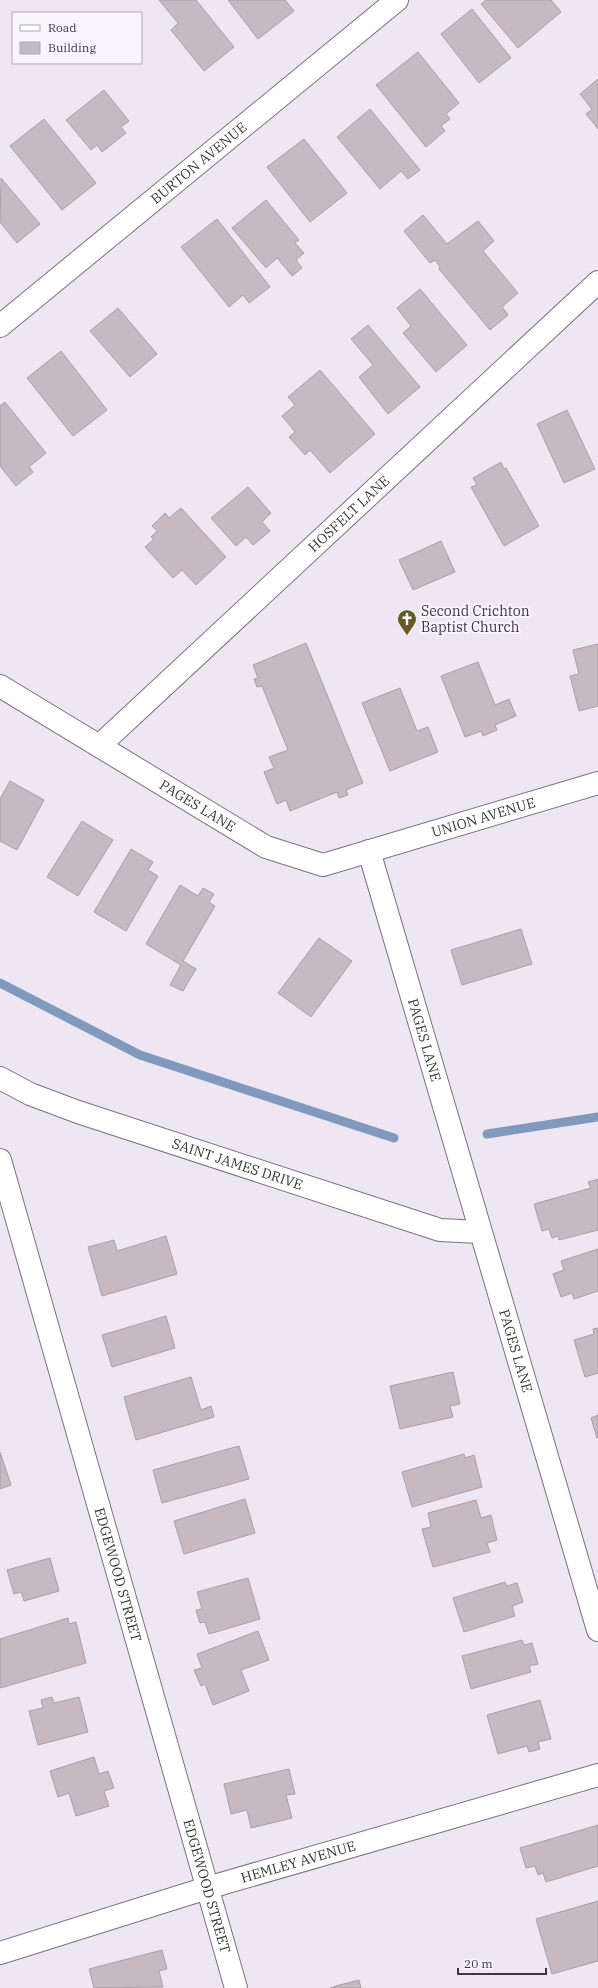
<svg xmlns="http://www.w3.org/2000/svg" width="598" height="1988" viewBox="0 0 598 1988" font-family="'IBM Plex Serif',serif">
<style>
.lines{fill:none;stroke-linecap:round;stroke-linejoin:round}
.stream{stroke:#8199bc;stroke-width:9}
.building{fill:#c6b9c1;stroke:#ab9ea6}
.minor-casing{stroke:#79737e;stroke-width:24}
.minor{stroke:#fff;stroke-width:22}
.labels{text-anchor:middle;stroke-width:4;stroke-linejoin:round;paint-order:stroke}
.street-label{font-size:14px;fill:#3c393e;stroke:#faf4fe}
.poi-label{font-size:14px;fill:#3c393e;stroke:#faf4fe;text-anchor:start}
</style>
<rect width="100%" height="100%" fill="#eee7f3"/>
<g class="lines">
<path class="stream" d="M0 983 140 1055 394 1138
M487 1134 598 1117"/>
</g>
<path class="building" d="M159 0H196L234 47 204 71 171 30 178 23Z
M228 0H285L294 11 258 39Z
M486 0H551L561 12 518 48 481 4Z
M472 9 511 58 479 83 441 34Z
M418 52 459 103 446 114 450 119 441 126 445 131 426 147 376 85Z
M598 79V129L586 114 592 109 580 94Z
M104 90 129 121 121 127 126 133 102 152 97 145 91 150 66 120Z
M370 109 420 170 408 179 401 171 380 189 337 137Z
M44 119 96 183 62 210 10 146Z
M304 139 347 193 310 222 267 167Z
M1 178 40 224 17 243 0 222Z
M266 200 299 240 295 243 304 253 296 260 302 268 292 276 277 258 266 268 232 228Z
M423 215 447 244 478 221 494 241 483 251 518 293 502 307 508 315 490 330 439 269 440 267 435 260 430 263 404 231Z
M217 219 270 287 249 303 243 295 229 307 181 247Z
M420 289 467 345 436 372 403 333 411 326 397 308Z
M118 308 157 354 130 377 90 331Z
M368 325 420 387 388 414 359 377 373 365 351 339Z
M61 351 107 410 73 436 27 378Z
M320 370 375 434 330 473 310 450 305 455 289 437 295 432 282 416 295 405 288 397Z
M5 402 46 453 29 467 33 472 16 486 0 466V406Z
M567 410 595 469 564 483 537 424Z
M501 462 504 469 506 468 539 526 504 546 471 487 477 485 473 478Z
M248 487 271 513 262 522 270 531 253 545 246 537 236 546 211 518Z
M181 508 226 557 196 585 182 570 173 578 145 547 154 539 151 537 157 531 152 526 165 513 169 518Z
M441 541 455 572 413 590 399 560Z
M306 643 363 783 346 790 348 795 339 798 337 792 290 811 286 800 277 804 264 772 274 768 269 757 288 750 262 686 257 687 254 679 258 678 253 665Z
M598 644V706L579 711 570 676 579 674 573 650Z
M478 662 495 705 509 699 516 716 495 725 497 730 483 736 481 731 465 737 441 676Z
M400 688 417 731 428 727 438 752 390 771 362 703Z
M10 781 44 800 17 850 0 841V799Z
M82 821 113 840 78 896 47 877Z
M131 849 153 862 148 870 158 876 126 931 94 912Z
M180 885 198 896 203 888 214 894 209 902 215 906 183 961 196 969 183 991 170 985 181 965 146 944Z
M521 929 532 964 462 985 451 950Z
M319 938 352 961 311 1017 278 993Z
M598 1179V1230L559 1240 558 1236 552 1238 549 1229 542 1231 534 1204 591 1188 588 1182Z
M166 1236 177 1274 102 1296 88 1247 114 1240 117 1251Z
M598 1249V1291L574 1299 572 1293 561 1297 553 1274 564 1270 561 1261Z
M166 1316 175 1348 112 1367 102 1335Z
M598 1328V1373L585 1377 574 1340 594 1334 593 1329Z
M453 1372 460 1404 450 1406 453 1417 400 1429 390 1386Z
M191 1377 201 1410 211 1406 214 1417 136 1440 124 1397Z
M598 1415V1438H597L591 1418Z
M239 1446 249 1479 162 1503 153 1470Z
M0 1452 11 1485 0 1489Z
M464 1454 465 1458 474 1455 482 1487 412 1507 402 1472Z
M245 1499 255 1533 184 1554 174 1521Z
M476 1500 481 1518 491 1515 497 1540 487 1543 490 1552 433 1567 422 1529 431 1527 428 1513Z
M50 1558 59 1591 24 1601 21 1592 14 1594 7 1570Z
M248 1578 260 1619 209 1634 205 1622 200 1623 196 1610 202 1609 197 1592Z
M505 1582 507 1586 517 1583 523 1602 512 1606 515 1616 464 1632 453 1598Z
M68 1618 69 1624 76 1622 86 1663 0 1688V1639Z
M258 1631 269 1660 241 1670 249 1691 213 1705 205 1684 201 1686 194 1670 202 1668 197 1654Z
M522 1640 524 1645 532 1643 538 1664 529 1666 531 1672 471 1689 462 1656Z
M52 1697 54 1703 79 1697 88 1732 38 1745 29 1711 43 1708 41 1700Z
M540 1700 551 1739 538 1742 540 1749 529 1752 527 1746 498 1754 487 1715Z
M94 1757 99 1774 108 1771 114 1788 104 1791 109 1806 76 1816 69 1793 58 1797 50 1771Z
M289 1769 295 1794 286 1795 292 1818 251 1828 247 1810 231 1814 224 1784Z
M598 1825V1866L546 1882 543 1873 538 1875 535 1866 526 1868 520 1848Z
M598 1901V1961L552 1974 536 1919Z
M162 1950 167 1969 159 1971 163 1987 94 1988 89 1969Z
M359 1980 361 1988H330L336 1986Z"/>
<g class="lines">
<g class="minor-casing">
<g id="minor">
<path id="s1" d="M0 326 397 0"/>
<path id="s2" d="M0 686 266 847 323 865 598 783"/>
<path id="s3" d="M99 746 598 282"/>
<path id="s4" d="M369 851 598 1630"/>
<path id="s5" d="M0 1078 30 1094 78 1112 440 1230 480 1232"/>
<path id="s6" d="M0 1160 236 1988"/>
<path id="s7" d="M0 1953 207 1888 598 1775"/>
</g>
</g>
<use href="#minor" class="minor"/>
</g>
<defs>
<g id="church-pin" transform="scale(1)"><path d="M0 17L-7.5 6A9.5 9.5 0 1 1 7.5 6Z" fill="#685a27" stroke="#faf4fe"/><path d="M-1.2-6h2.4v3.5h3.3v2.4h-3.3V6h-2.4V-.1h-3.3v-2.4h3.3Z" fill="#fff"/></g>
</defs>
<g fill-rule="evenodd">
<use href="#church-pin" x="407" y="619"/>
</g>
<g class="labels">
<g class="street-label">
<text dy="5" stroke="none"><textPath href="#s1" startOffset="257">BURTON AVENUE</textPath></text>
<text dy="5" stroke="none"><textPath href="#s3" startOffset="341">HOSFELT LANE</textPath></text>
<text dy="5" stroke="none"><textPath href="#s2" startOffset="231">PAGES LANE</textPath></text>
<text dy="5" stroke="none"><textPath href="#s2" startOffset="538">UNION AVENUE</textPath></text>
<text dy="5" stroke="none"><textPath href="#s4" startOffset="197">PAGES LANE</textPath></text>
<text dy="5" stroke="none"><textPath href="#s5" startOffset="253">SAINT JAMES DRIVE</textPath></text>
<text dy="5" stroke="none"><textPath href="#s4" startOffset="521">PAGES LANE</textPath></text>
<text dy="5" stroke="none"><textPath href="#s6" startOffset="431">EDGEWOOD STREET</textPath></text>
<text dy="5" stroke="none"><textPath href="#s7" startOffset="312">HEMLEY AVENUE</textPath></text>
<text dy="5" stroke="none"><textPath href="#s6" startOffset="755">EDGEWOOD STREET</textPath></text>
</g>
<g class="poi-label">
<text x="421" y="616">Second Crichton<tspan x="421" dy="16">Baptist Church</tspan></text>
</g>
</g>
<rect x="12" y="12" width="130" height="52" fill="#faf4fe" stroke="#aea9b1"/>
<rect x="20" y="25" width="20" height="6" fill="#ffffff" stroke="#aea9b1"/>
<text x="48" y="32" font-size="12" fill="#3c393e">Road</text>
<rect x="20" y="42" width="20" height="12" fill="#c6b9c1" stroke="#aea9b1"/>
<text x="48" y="52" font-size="12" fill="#3c393e">Building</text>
<path d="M458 1968v6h88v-6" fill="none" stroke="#3c393e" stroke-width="2"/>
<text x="464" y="1968" font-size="12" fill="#3c393e" stroke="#faf4fe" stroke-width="3" paint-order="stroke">20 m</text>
</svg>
